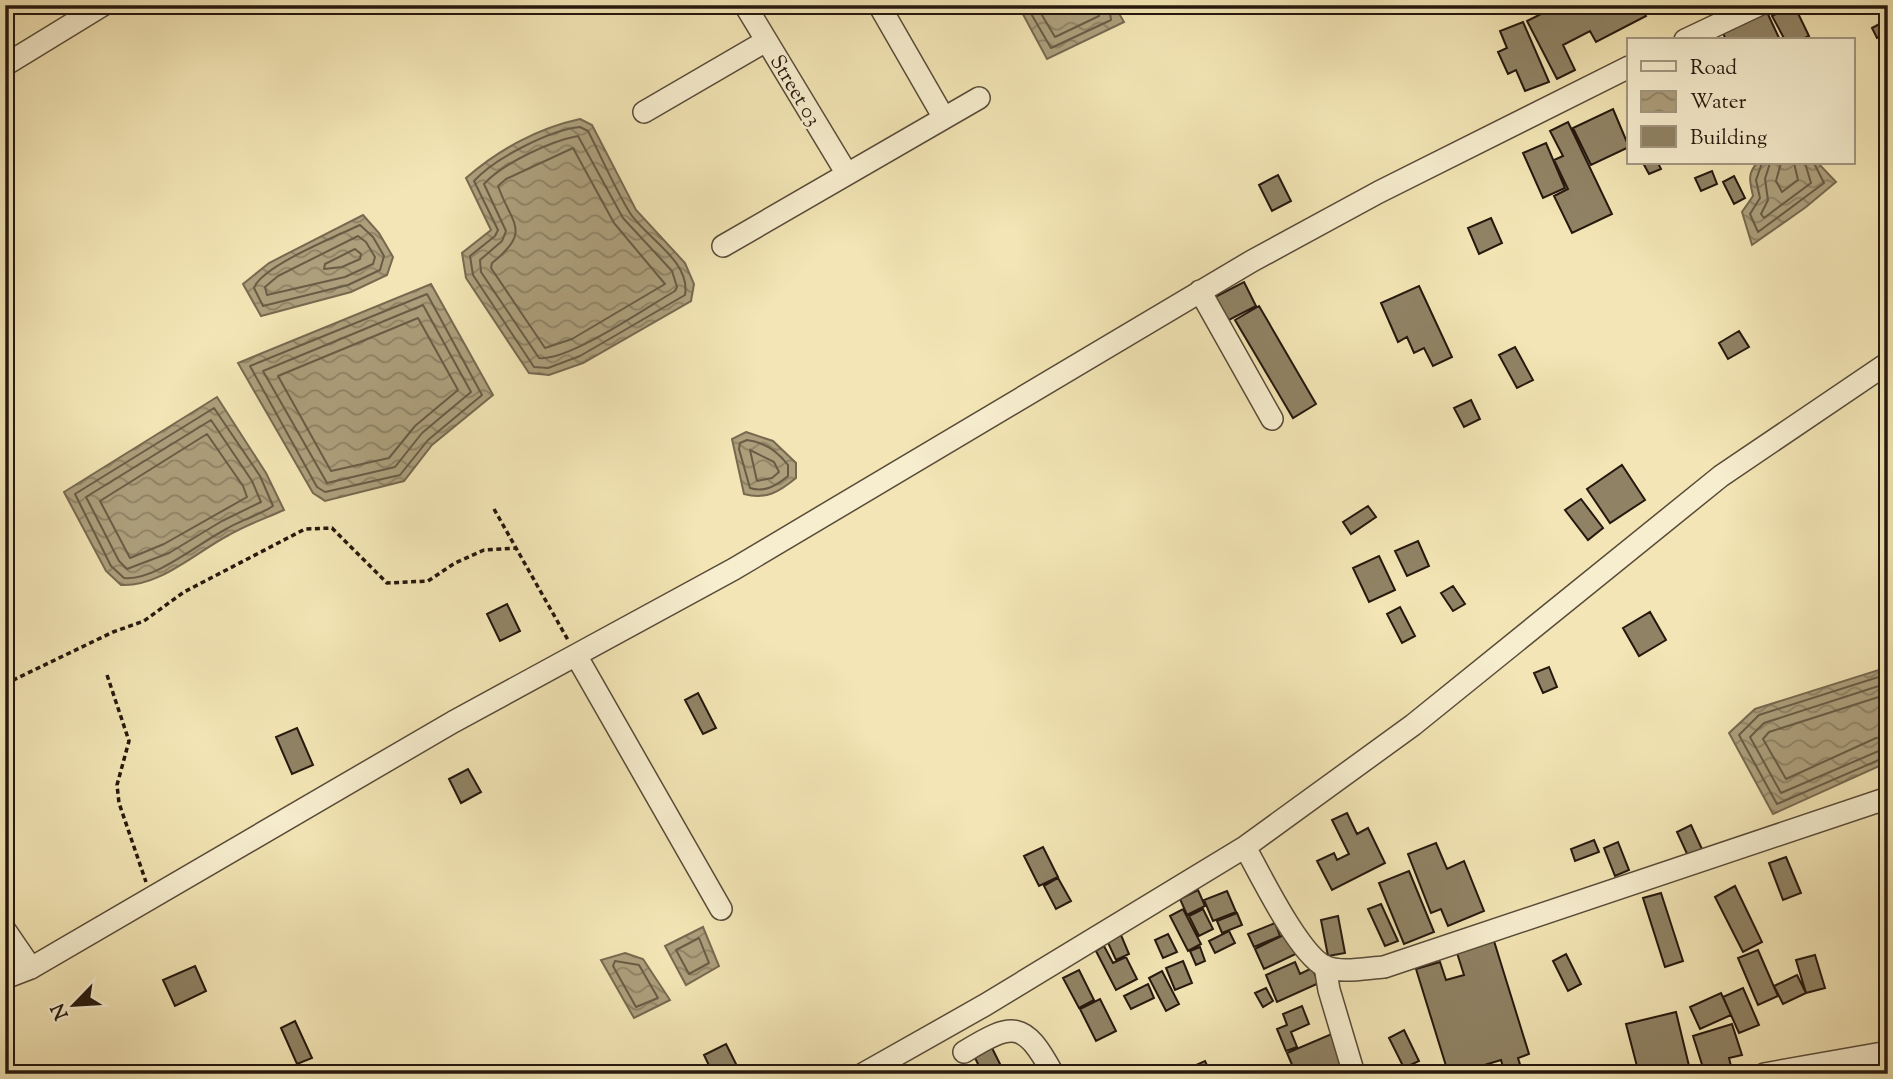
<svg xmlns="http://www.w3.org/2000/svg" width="1893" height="1079" viewBox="0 0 1893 1079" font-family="'Sorts Mill Goudy',serif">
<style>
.water{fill:url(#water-waves);stroke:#776950;stroke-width:2}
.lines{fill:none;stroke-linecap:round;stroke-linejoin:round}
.shore{stroke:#695c45;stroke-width:2}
.building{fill:#908365;stroke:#25180e;stroke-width:2}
.minor-casing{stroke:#584b38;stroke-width:24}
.path{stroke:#25180e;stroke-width:3.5;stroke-dasharray:5 3.5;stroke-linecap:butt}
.minor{stroke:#f7eecf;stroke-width:21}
.labels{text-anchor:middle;stroke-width:5;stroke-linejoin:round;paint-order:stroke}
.street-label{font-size:21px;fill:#25180e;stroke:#f7eecf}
</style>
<defs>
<pattern id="water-waves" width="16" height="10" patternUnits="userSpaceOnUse" patternTransform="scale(1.75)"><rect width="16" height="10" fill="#ad9f7c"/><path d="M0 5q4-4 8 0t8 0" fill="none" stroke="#8d8164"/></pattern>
</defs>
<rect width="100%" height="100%" fill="#f3e5b5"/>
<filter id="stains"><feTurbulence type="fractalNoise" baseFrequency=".00286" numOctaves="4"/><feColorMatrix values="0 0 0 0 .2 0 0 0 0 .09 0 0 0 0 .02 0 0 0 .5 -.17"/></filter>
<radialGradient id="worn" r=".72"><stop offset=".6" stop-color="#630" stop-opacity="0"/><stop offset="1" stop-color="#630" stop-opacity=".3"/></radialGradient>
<path class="water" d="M1018 5H1114L1124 22 1047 59Z
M580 119 592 125 636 210 685 263 694 284 691 301 583 363 549 375 529 373 466 278 462 253 491 230 466 178C498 150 538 128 580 119Z
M1757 163H1818L1836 182 1806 207 1752 245 1742 212 1753 196C1750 182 1747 174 1757 163Z
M363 215 379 233 393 257 387 275 351 292 261 316 243 284 269 263Z
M431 284 493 395 432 445 404 481 325 501 313 493 238 363Z
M217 397 266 473 284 510C266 518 246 525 229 535 196 552 160 587 121 585L106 571 64 492Z
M746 432 773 441 796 463V478C779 492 766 500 744 494L732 439Z
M1888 667V762L1773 814 1729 733 1755 709Z
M703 927 719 966 686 985 665 946Z
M625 953 643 959 670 1000 634 1018 601 960Z"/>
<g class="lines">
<path class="shore" d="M1026 5 1051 48 1111 20 1109 5
M1036 5 1055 37 1099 16 1100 5
M580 127 588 131C602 158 614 187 630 213 646 238 691 261 685 295L580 356 548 368 534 367 473 275 470 256 495 236 498 230 474 181C495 158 550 130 580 127Z
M578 136 623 218 672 271 677 287 675 291C647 307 568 362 539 358L481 272 480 260 502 241 506 231 484 184C503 163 551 141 578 136Z
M573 148 614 223 665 284 572 339 545 348 491 268 492 263C532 231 512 225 498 186L506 179Z
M1762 163 1756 180 1760 198 1750 214 1758 232 1824 183 1814 163
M1770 163 1765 179 1768 200 1761 214 1764 218 1811 183 1805 163
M1781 163 1776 181 1782 192 1798 180 1794 163
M360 225 373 237 384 256 380 270 348 285 263 306 254 288C262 266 337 236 360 225Z
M358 236 366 242 375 257 373 264 345 277 267 295 265 287 278 276Z
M355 249 361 254 360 259 342 267 324 269 325 264Z
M427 294 482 395 428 440 400 475 325 492 317 487 250 366Z
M423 305 471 392 422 433 395 467 327 483 263 371Z
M418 318 458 390 415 426 389 458 331 471 278 376Z
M214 408 260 476 273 506C259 515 242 520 228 528 200 542 155 581 124 578L111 566 75 494Z
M211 420 252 481 261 502 222 521 169 553 127 569 119 561 86 497Z
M207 434 243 486 247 497 164 544 130 558 100 501Z
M747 440C765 442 778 452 788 465V476C777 485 765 493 750 488L739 449 740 443Z
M750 450 774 462 779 472 772 478 757 481Z
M1888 674 1759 715 1739 735 1777 804 1888 756
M1888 683 1764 723 1750 737 1781 793 1888 747
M1888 694 1769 732 1763 739 1786 779 1876 738 1888 737
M699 938 709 963 689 974 676 950Z
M615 961 639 965 658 998 636 1007 613 966Z"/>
</g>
<path class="building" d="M1559 5H1640L1646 16 1596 42 1590 31 1563 45 1575 70 1557 79 1527 21Z
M1794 5 1809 36 1800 40H1785L1772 16Z
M1766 10 1780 40H1726L1720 26Z
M1885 21 1888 33 1877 38 1872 28Z
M1523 22 1549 82 1525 91 1516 70 1508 74 1498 52 1507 48 1500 31Z
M1613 109 1629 147 1591 165 1573 128Z
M1568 122 1612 214 1572 233 1554 196 1568 189 1554 160 1563 156 1550 131Z
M1546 143 1565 188 1543 198 1523 153Z
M1643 163H1658L1661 169 1649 174Z
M1712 171 1717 184 1701 191 1695 178Z
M1278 175 1291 201 1272 211 1259 185Z
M1734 176 1745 198 1734 204 1723 182Z
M1491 218 1502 243 1479 254 1468 228Z
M1244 282 1256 306 1227 321 1215 297Z
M1419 286 1452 357 1433 366 1424 348 1414 353 1407 337 1398 342 1381 303Z
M1259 306 1316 404 1293 418 1235 320Z
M1739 331 1749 347 1728 359 1719 343Z
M1515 347 1533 380 1517 388 1499 355Z
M1471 400 1480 419 1464 427 1454 408Z
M1622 465 1645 500 1610 523 1587 489Z
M1581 499 1603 528 1588 540 1565 510Z
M1368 506 1376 517 1351 534 1343 522Z
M1418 541 1429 566 1407 576 1395 551Z
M1379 556 1395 590 1369 602 1353 568Z
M1453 586 1465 604 1453 611 1441 593Z
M507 604 520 631 500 641 487 614Z
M1400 607 1415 636 1402 643 1387 614Z
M1650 612 1666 640 1639 656 1623 628Z
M1549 667 1557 687 1543 693 1534 673Z
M698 693 716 728 703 734 685 700Z
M297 728 313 765 292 774 276 737Z
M468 769 481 792 461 803 449 779Z
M1347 813 1357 834 1368 828 1385 863 1332 890 1317 861 1334 853 1337 860 1349 854 1332 820Z
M1691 825 1702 849 1688 856 1677 832Z
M1594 840 1599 852 1575 861 1571 849Z
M1618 842 1629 870 1615 876 1604 848Z
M1436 843 1447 869 1464 861 1484 911 1448 926 1441 909 1431 913 1408 854Z
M1043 847 1058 877 1039 886 1024 856Z
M1786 857 1801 893 1783 900 1769 863Z
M1409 871 1434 932 1404 944 1379 883Z
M1058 878 1071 901 1056 909 1044 886Z
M1735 886 1762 942 1743 952 1715 897Z
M1198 890 1205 906 1187 915 1180 899Z
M1227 891 1236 912 1213 921 1204 900Z
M1661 893 1683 961 1665 967 1643 898Z
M1381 904 1398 941 1385 946 1368 909Z
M1183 909 1201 944 1188 951 1170 916Z
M1203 909 1213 929 1199 936 1189 916Z
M1237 913 1242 925 1222 933 1217 921Z
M1338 916 1345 953 1328 956 1321 920Z
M1275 923 1280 936 1254 947 1248 934Z
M1118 928 1129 954 1116 960 1104 934Z
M1229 931 1235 943 1215 953 1209 941Z
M1292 931 1302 951 1264 969 1255 949Z
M1168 934 1177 952 1163 958 1155 940Z
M1494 941 1529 1054 1518 1058 1523 1074H1505L1501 1060 1478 1067 1480 1074H1439L1447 1069 1416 969 1440 962 1446 980 1464 975 1457 953Z
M1104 946 1113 963 1126 957 1137 979 1116 990 1096 951Z
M1200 947 1205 961 1196 965 1190 951Z
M1758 950 1778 996 1758 1005 1738 958Z
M1566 954 1581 984 1568 991 1553 961Z
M1815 955 1825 988 1806 993 1796 960Z
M1183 961 1192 983 1175 990 1166 968Z
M1295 962 1300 974 1312 968 1319 983 1277 1002 1266 975Z
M195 966 206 991 175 1006 163 980Z
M1079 970 1094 1000 1079 1008 1063 978Z
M1162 971 1179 1004 1166 1011 1149 978Z
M1797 975 1806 993 1783 1004 1774 986Z
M1148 984 1154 998 1131 1009 1124 996Z
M1266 988 1273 1001 1263 1007 1255 993Z
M1743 988 1759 1025 1739 1033 1723 997Z
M1721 993 1731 1015 1700 1029 1690 1007Z
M1100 999 1116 1031 1096 1041 1080 1009Z
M1302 1006 1309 1024 1291 1032 1297 1047 1286 1051 1277 1029 1287 1025 1283 1014Z
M1676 1012 1691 1074H1639L1626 1024Z
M295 1021 312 1058 297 1064 281 1028Z
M1732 1024 1742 1055 1729 1058 1731 1066 1705 1074 1693 1036Z
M1404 1030 1419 1061 1404 1068 1389 1038Z
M1334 1033 1349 1067 1334 1074H1319L1316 1067 1296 1074 1287 1053Z
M726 1044 741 1074H713L704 1055Z
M992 1048 1005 1074H983L974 1056Z
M1205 1061 1211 1074H1176Z"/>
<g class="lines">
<g class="minor-casing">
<path id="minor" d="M745 5 847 174
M879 5 944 118
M1685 40 1759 5
M5 65 103 5
M644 112 766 41
M723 246 979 98
M1200 291 1272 419
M577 657 721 909
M1245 847C1261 876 1298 952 1324 966 1340 974 1367 968 1384 967L1888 798
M5 930 31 968
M1325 966 1329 990 1354 1074
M5 978 31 968 453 722 734 569 1252 261 1379 192 1629 67
M964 1052C1013 1022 1024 1020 1053 1074
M863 1074 985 1005 1245 847 1413 725 1721 476 1888 363
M1764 1074 1888 1052"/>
</g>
<path class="path" d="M494 509 568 640
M107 675 129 741 117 785 119 803 146 882
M5 684 113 632 144 621 184 592 305 529 332 528 387 583 428 581 455 563 484 550 516 548"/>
<use href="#minor" class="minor"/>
</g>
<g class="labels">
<g class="street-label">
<text transform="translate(796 90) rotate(59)" y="7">Street 03</text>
</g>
</g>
<rect width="1893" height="1079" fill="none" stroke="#f3e5b5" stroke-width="28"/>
<rect x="7" y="7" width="1879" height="1065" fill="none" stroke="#25180e" stroke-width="3.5"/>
<rect x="14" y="14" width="1865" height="1051" fill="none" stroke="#25180e" stroke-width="2"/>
<rect x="1627" y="38" width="228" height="126" fill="#f7eecf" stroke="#a39882" stroke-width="2"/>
<rect x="1641" y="61" width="35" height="10" fill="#f7eecf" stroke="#a39882" stroke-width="2"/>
<text x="1690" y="74" font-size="21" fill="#25180e">Road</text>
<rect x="1641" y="91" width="35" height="21" fill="url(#water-waves)" stroke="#a39882" stroke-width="2"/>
<text x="1690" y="108" font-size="21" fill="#25180e">Water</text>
<rect x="1641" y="126" width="35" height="21" fill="#908365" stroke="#a39882" stroke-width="2"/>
<text x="1690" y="144" font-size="21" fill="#25180e">Building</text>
<g transform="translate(74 1005) rotate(245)" stroke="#f7eecf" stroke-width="5" paint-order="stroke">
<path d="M0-5L12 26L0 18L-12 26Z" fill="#25180e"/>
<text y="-10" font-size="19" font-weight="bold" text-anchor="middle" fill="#25180e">N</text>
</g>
<rect width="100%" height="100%" filter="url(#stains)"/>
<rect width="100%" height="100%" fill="url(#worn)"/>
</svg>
